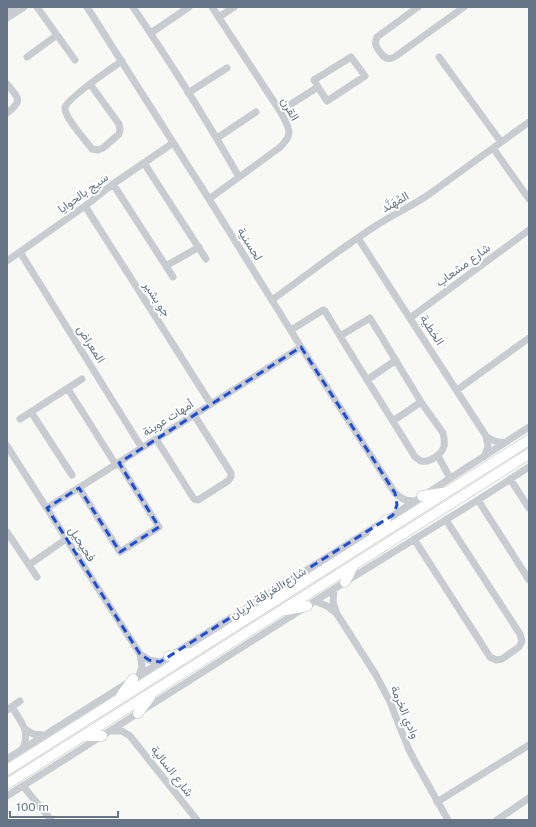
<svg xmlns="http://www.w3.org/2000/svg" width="536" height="827" viewBox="0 0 536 827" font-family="'Public Sans',Vazirmatn,sans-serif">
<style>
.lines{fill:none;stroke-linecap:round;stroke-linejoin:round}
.secondary-casing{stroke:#babec3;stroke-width:11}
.street{stroke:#c8cbcf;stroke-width:7}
.secondary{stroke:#fff;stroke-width:10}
.marked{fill:none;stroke:#1d4ed8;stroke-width:3;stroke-dasharray:8 5;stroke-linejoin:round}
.labels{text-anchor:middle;stroke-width:4;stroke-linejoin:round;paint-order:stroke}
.street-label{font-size:12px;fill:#667587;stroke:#fff}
</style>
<rect width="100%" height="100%" fill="#f8f8f5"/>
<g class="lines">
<g class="secondary-casing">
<path id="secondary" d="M422 496 442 493
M374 536 386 520
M345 582 353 566
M286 610 307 606
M169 656 190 653
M121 696 133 679
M138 713 150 697
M83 736H102
M7 770 529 440
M7 784 529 454"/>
</g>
<path class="street" d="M37 7 75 60
M87 7 209 199 301 347 395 493C402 499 405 501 415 501
M133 7C170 62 206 119 239 177
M418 7 377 37C374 44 376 47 380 52 384 58 389 61 396 56L464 7
M7 11 12 7
M219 17 234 7
M7 18 24 7
M151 33 189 7
M27 57 57 35
M439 57 501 142
M7 84C18 98 24 100 7 113
M90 84 119 124 120 129 119 134 103 148 98 150 92 149C87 142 64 117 65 108 66 99 112 68 122 61
M188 93 227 68
M280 111 318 87 327 101 365 76 351 57 314 80 318 87
M217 138 256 112
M493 148 529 199
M144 163 206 259
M113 184 173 277
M209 199 279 148C295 134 289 128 280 111L212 7
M85 206 211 404
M358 238 486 436C493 441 497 443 506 442
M20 252 142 448
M7 261 85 206 113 184 173 143
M166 266 199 247
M272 300C307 275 341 248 377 225 394 214 412 206 428 195L529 122
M410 318 529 230
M291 330 323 310 325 311C354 360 385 408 415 457 417 458 419 460 421 461 430 463 442 454 444 446 445 441 444 437 443 433L421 402 370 318 340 336
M367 380 396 360
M68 389 116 465
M457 390 529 338
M31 412 72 475
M20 419 82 379
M393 421 421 402
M156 439 194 499 198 500 228 481 231 477V473L194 415
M7 446 140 654 149 660 160 662
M438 456 450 478
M484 457 488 447 486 436
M510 479 529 508
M79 488 120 552 159 527 119 463
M478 500 529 580
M47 508 301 347
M7 532 37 577
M414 539 490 657 496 660 502 659 519 647 522 641 520 634 446 520
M29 565 66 539
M334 589 333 602 337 614 376 675 390 702 409 750 417 765 448 820
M315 601 327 606 336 613
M139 675 142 667 140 654
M12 707C20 721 31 731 23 748
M7 710 20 701
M25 729 33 734 44 735
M110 731H122L130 736 197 820
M7 759 386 520 529 427
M23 786 51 820
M7 796 334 589 345 582 478 500 529 467
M437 802 529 745
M497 820 529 798"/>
<use href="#secondary" class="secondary"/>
</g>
<path class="marked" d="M301 347 395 493 397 505 393 515 160 662 149 660 140 654 47 508 79 488 120 552 159 527 119 463Z"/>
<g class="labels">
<g class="street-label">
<text transform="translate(290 109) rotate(61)" y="4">القرن</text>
<text transform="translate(83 193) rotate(-36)" y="4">سيج بالحوايا</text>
<text transform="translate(395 202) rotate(-30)" y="4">المُهَنَّد</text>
<text transform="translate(250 244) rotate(58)" y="4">لحسنية</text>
<text transform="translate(463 265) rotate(-36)" y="4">شارع مشعاب</text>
<text transform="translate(157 299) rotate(57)" y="4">جو بشير</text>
<text transform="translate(432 330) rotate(57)" y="4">الخطية</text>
<text transform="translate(91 344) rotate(58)" y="4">المعراض</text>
<text transform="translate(168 418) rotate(-32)" y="4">أمهات عوينة</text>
<text transform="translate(82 544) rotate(57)" y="4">فحيحيل</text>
<text transform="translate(268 593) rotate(-32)" y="4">شارع الغرافة الريان</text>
<text transform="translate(405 712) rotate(67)" y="4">وادي الخرمة</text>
<text transform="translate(172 771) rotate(52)" y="4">شارع السالية</text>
</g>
</g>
<rect width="536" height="827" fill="none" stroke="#667587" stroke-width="16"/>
<path d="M10 811v6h108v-6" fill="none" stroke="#667587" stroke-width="2"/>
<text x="16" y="811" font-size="12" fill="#667587" stroke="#ffffff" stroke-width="3" paint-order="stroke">100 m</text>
</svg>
